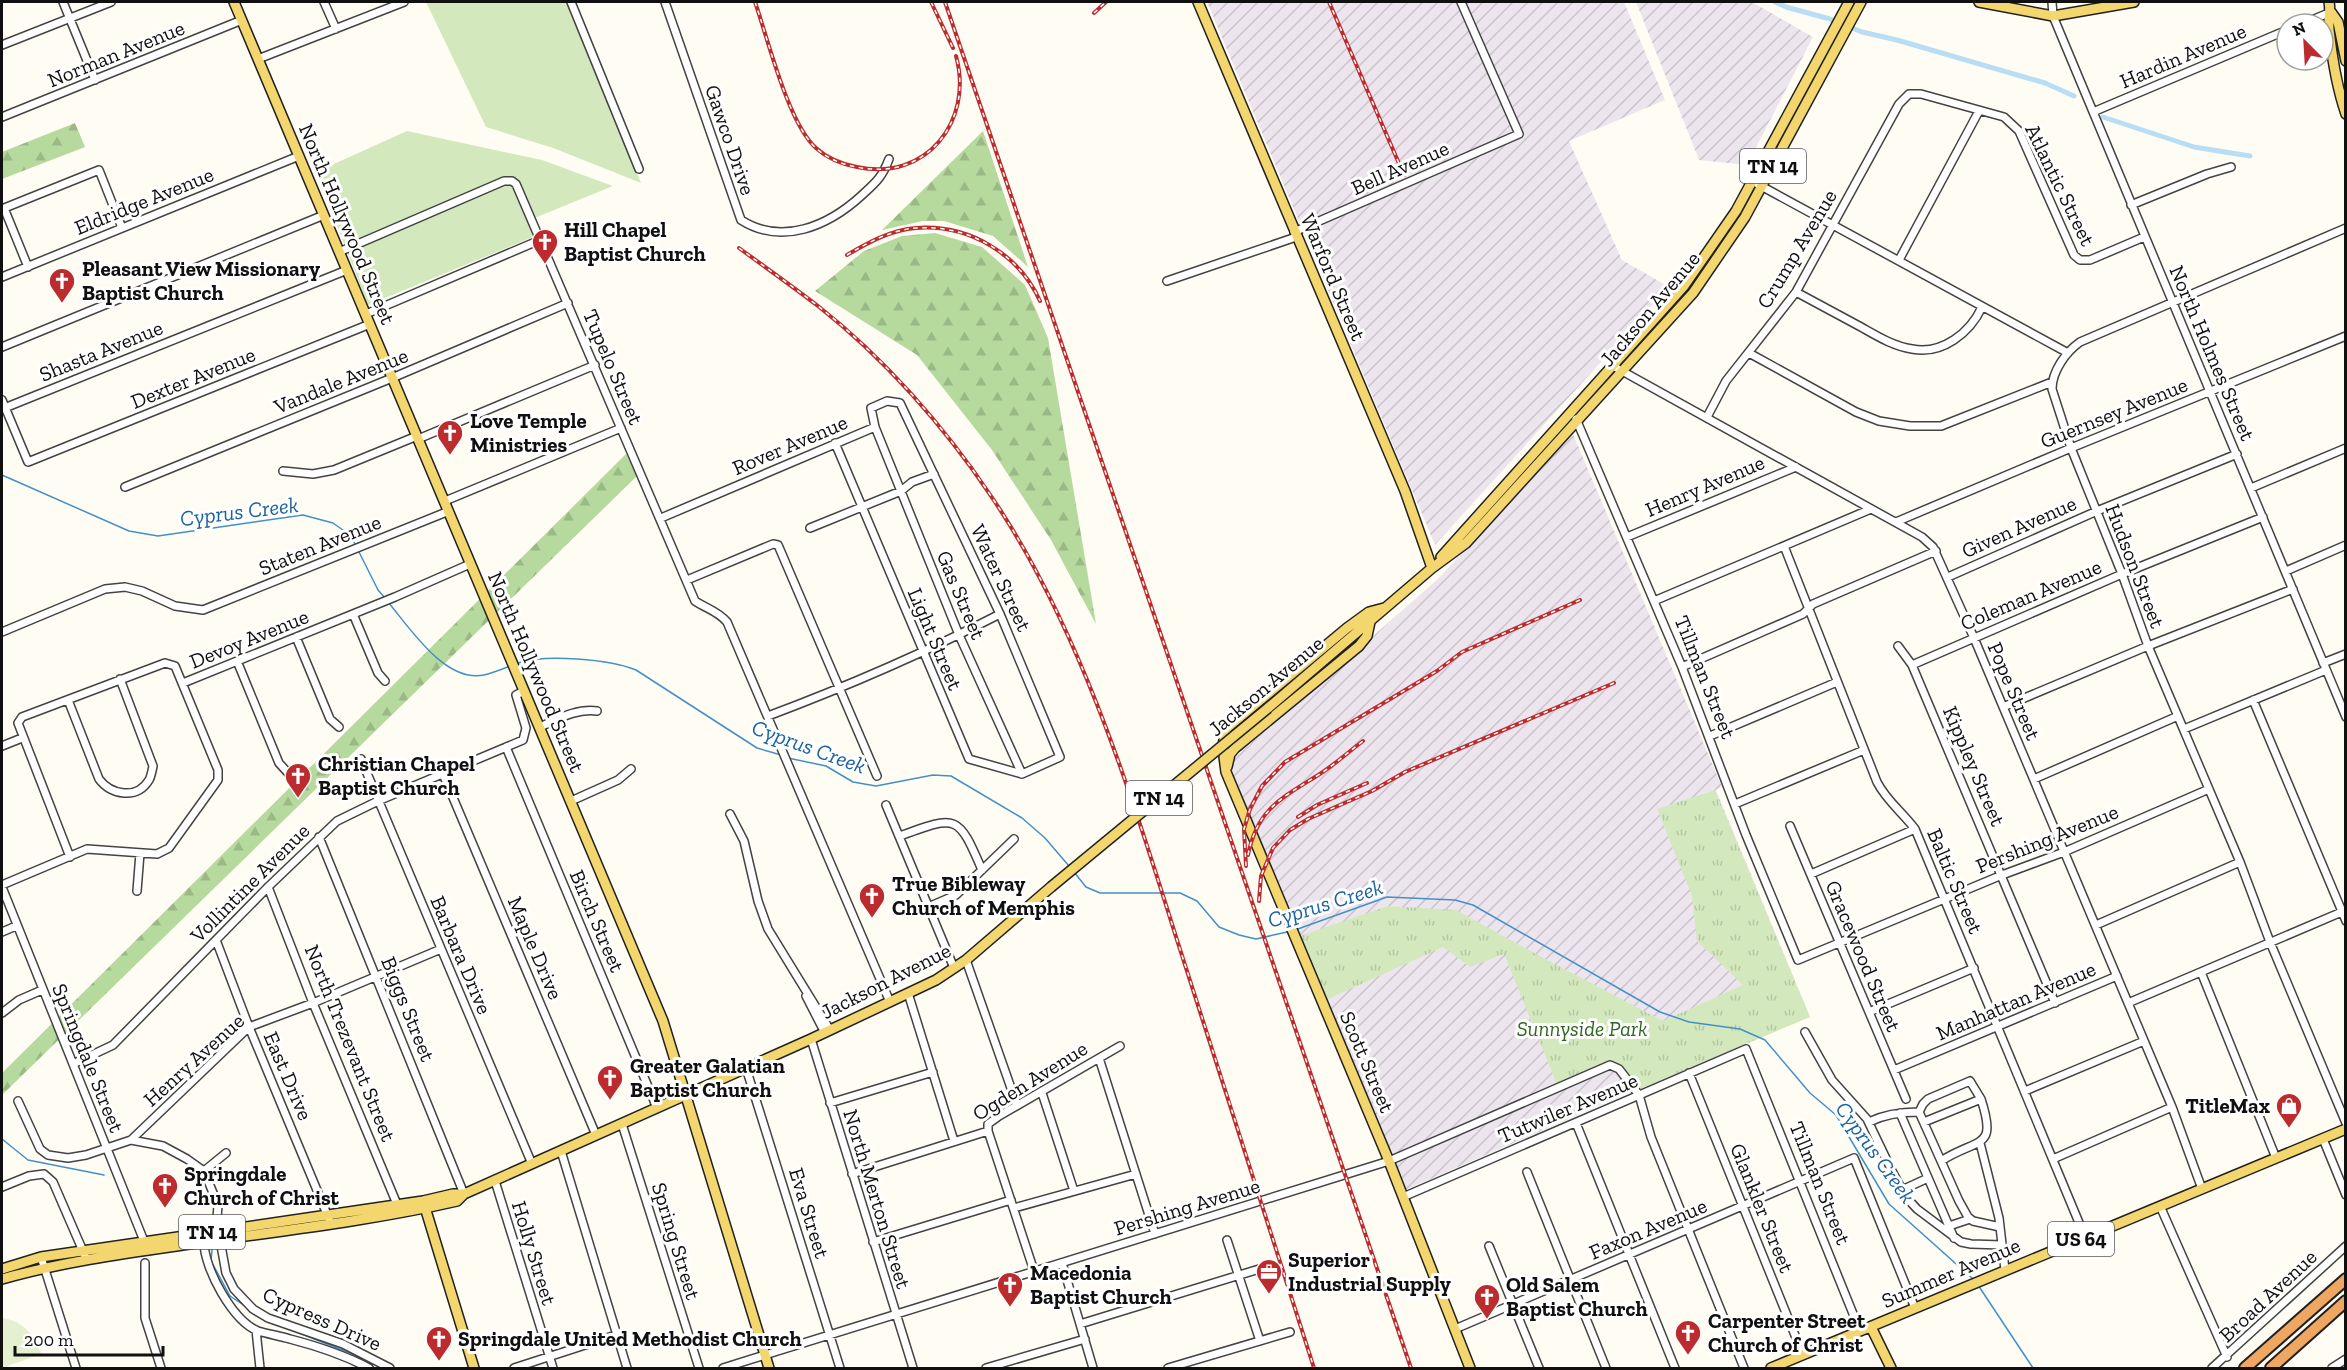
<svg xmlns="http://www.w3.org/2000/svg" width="2347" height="1370" viewBox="0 0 2347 1370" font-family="'Zilla Slab',serif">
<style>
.industrial{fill:url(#industrial-furrows)}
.grass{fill:#d3e9bd}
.forest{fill:url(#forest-firs)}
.park{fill:url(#park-tufts)}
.pitch{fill:#e4f0cf}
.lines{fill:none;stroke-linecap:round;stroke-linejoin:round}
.stream{stroke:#4390c9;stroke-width:1.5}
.canal{stroke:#b9ddf4;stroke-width:5}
.minor-casing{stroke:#434343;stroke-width:10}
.major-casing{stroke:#212121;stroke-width:12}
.highway-casing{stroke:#212121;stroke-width:14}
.minor{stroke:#fff;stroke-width:7}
.major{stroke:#f3d66e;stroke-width:9}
.highway{stroke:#efa661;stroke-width:10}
.rail-casing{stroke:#bc2c2f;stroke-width:4}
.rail{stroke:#fff;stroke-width:1.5;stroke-dasharray:4.5;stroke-linecap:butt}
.major-bridge-casing{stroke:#212121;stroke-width:12;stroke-linecap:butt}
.major-bridge{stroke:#f3d66e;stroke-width:9}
.labels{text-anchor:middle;stroke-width:6;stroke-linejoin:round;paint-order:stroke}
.shield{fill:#fff;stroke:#585858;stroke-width:1.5}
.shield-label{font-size:20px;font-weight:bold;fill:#101010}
.street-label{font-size:21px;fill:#101010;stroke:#fff}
.poi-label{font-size:21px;font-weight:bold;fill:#101010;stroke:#fff;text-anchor:start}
.park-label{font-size:21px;font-style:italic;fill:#2e6621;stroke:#fff}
.water-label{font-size:22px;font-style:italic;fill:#1c629f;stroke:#fff}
</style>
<defs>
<pattern id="industrial-furrows" width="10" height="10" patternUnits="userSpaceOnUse" patternTransform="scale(1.5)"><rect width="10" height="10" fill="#ede5ee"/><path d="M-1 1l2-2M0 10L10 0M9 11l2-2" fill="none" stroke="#cac3cb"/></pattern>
<pattern id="forest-firs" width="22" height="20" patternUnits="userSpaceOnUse" patternTransform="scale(1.5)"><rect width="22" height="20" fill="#b6d99d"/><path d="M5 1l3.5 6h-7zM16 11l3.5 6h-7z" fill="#9bb986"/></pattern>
<pattern id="park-tufts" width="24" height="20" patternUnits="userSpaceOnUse" patternTransform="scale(1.5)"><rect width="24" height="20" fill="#d3e9bd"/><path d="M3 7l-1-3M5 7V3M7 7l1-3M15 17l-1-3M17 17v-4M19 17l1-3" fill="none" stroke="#b4c7a1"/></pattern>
</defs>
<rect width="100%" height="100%" fill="#fffdf3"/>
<path class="industrial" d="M1207 2H1624L1665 100 1569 141 1622 260 1669 287 1435 545Z
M1636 2H1752L1813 37 1747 165 1699 160Z
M1573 434 1722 787 1716 790 1810 1017 1767 1033 1405 1190 1232 772V760L1438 579Z"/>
<path class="grass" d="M426 2H566L641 183 553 148 486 127Z
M407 131 542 160 613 186 527 221 533 237 368 305 316 172Z"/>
<path class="forest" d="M75 123 85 147 2 179V152Z
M983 131 1028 267 993 236 944 221H923L882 230Z
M935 233 982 247 1025 285 1048 338 1096 624 1051 540 992 450 917 355 815 291 864 251 902 236Z
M626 454 637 476 2 1095V1073Z"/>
<path class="park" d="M1715 790 1810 1017 1635 1091 1619 1069 1610 1065 1558 1087 1504 954 1470 967 1443 947 1326 1000 1300 936 1388 906 1456 910 1536 954 1663 1021 1743 985 1697 941 1692 896 1657 809Z"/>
<path class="pitch" d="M2 1318C23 1321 34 1334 41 1354L2 1368Z"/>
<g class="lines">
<path class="stream" d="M2 475 129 531 158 536 303 515 333 523 350 535 356 546
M358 550 378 590 385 598
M388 602C410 628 445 683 484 675 493 673 502 669 510 666
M518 663C545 654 609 659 636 670L757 748 781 755
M788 758 826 766 853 782 876 786 933 775 951 776 1022 818 1045 838 1069 866
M1074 872 1086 887 1100 893H1180L1197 901 1219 927 1239 935 1256 939 1287 932
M1295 930 1387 897 1455 900 1473 905 1660 1012 1689 1022 1740 1029 1765 1040 1810 1093 1836 1115 1889 1204 1973 1279
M2 1139 28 1160 104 1175
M209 1248 212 1250 211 1261 230 1296 248 1308
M1978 1285 2033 1368
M284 1327 360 1357 375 1368"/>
<path class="canal" d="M1775 2 1786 7 1830 19 1862 32 1897 40 2045 83 2074 96
M2103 117 2194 147 2250 156"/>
<g class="minor-casing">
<path id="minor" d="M63 2 95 80
M324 2 336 29
M571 2 639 169
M665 2 741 220C782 246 828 226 861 196 875 183 882 178 889 159
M2052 2 2053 16 2346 717
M2302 24 2331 12
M2 45 111 2
M258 59 404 2
M2093 112 2287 30
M2 117 242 20
M1752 181 2068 353
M2131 205 2207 174 2231 167
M4 208 28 267
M2 209 99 170 122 228
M2346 228 2080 342C2066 352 2052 371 2052 389L2071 448 2122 574 2148 646 2240 862 2270 942 2346 1123
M1294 232 1519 134 1461 2
M339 252 504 181H512L516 184 695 601C707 609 718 611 727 622L890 1002
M1899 260 1979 111
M2 277 299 156
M1167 281 1296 237
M1796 292C1818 304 1839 315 1861 327 1877 336 1893 346 1912 349 1942 355 1970 333 1982 307
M366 314 540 240
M2 347 324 215
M1749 353 1856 412 1879 421 1910 426H1941L2052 382
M1613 366 1922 537 1933 547 1974 638 2172 1107 2202 1189
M2 400 28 462 370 324
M2 409 347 270
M1707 417 1726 381 1796 292 1899 104 1909 94H1921L2004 117 2019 131 2074 255 2080 260H2090L2144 237
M1576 419 1682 667 1746 835 1798 960 2002 875 2064 852 2209 789
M875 427 959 635 1022 774
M418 439 595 365
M283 471 313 474 334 470 417 436
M125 487 392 378 568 303
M2251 488 2346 448
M445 501 621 428
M661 518 875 427 871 408 887 401 900 403 1000 614 1060 757 1022 774 969 759 835 443
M1896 522 2071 448 2346 336
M810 528 901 491 912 482 934 474
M1627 537 1796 467
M1784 546 1877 782C1886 800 1902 812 1915 829L2085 1237
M2286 571 2346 545
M1948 577 2097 511 2237 454
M687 580 773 544 778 545 877 776
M1654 601 1871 509
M353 614 378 673 385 681
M2 632 105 589 125 587 142 591 175 606 203 610 449 511
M296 637 330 719 339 727
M1898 646 1912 665 2055 1003
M237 661 279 763 290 775
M2323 663 2346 654
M1912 665 2122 574 2263 517
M1682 667 1803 614 1813 604 1936 551
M183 683 395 597 470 564
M68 700 99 779C111 795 137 800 149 780 151 777 152 771 153 766L120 679
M2253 700 2346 921
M2003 707 2148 646 2293 589
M768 716C848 686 924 653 1000 614
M540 727C558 719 577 708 597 711
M2184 729 2326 670
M1710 736 1837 682
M2 746 22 738
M506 747 657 1108
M361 759 532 1164
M443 774 596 1135
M2034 779 2178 716
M571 801 618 780 631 769
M1735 804 1864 750
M886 805 954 968
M730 814 744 841 758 901 768 929 830 1030
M1790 826 1906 1099
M900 836C957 815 958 814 982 870
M319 837 464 1194
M1811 874 1915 829
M2 885 87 849 157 854 169 848 218 780V770L175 666 165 663 22 717 18 723 70 857
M2 887 146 1246
M268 887 313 1003 399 1209
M137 891 140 853
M928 907 956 895 1014 839
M2096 925 2240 862
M2 932 16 926
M216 940 249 1027 329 1219
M966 960 1017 1105
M2201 972 2276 1158
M908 993 954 1141
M806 996 825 1033
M2128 1003 2344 911
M1869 1012 1974 968
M2 1013 19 1000 42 990
M1805 1032 1832 1080 1867 1119 1892 1171 1906 1197 1917 1209 1961 1242 1971 1244 2002 1245
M811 1039 913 1368
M1099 1058 1155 1234
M73 1064 113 1045 268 887 337 821 378 801 523 740 526 728 516 695 524 691
M746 1068 840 1368
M1894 1070 2117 976
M1689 1073 1803 1355
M2025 1091 2144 1041
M1042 1093 1074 1191
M18 1101 40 1149 48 1155 68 1158 86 1155 131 1140 249 1027 313 1003 441 949
M830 1103 933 1072
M1919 1112 1959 1201 1968 1217 1973 1221 2000 1227
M1919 1112 1923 1104 1928 1099 1970 1081 1981 1099
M1900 1113 1954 1238
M1869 1122C1885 1114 1901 1112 1919 1112
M1924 1122 1981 1099C1998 1151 1978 1137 1941 1161
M1576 1123 1675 1368
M622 1124 699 1368
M988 1131 1034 1271
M2323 1139 2346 1195
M131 1140 163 1146 187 1159 204 1171 218 1205 216 1232 220 1240 226 1273 234 1289 253 1309 268 1318 343 1344 390 1368
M1980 1143 1999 1218 2005 1270
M561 1151 627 1368
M2053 1159 2172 1107
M204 1171 226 1153
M1527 1172 1606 1368
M852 1174 988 1131V1124L999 1116 1120 1046
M495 1181 553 1368
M2 1187 29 1176 44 1174 53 1182 86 1258
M1902 1190 1928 1178
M1403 1197 1746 1049 1860 1331
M2160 1206 2227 1357
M1014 1208 1136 1174
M1949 1226 1970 1219
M207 1240 204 1242C204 1269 233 1321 258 1331 268 1334 280 1336 290 1339 317 1346 344 1355 369 1368
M1227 1240 1260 1341
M873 1242 1011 1200
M1489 1246 1539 1368
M41 1257 76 1368
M145 1263V1318L161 1368
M1062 1263 1093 1368
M1080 1324 1269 1266
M1455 1329 1854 1158 1915 1308
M256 1330 260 1368
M514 1368 616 1335
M723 1368 1389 1161 1610 1065 1619 1069 1639 1095 1651 1137 1744 1368
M986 1368 1085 1339
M1168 1368 1290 1332
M2212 1368 2346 1246
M2332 1368 2346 1359"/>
</g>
<g class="major-casing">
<path id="major" d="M234 2 663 1021 769 1368
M1198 2 1405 491 1432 568
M1979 2 2053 16 2134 2
M2329 2C2331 11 2328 20 2329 30 2332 57 2337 88 2346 114
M2331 12 2338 22 2346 61
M1441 557 1684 286 1736 211 1849 2
M1384 608 1369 612 1347 628 1227 728C1221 743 1224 756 1226 772L1389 1161 1470 1368
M1268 708 1432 568 1466 543 1693 293 1745 217 1861 2
M1227 767 1230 754 1235 748 1359 646 1367 636 1370 622
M424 1204 474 1368
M2 1269 41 1257 423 1201 453 1194H464
M2 1279C69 1260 135 1252 204 1242 288 1230 374 1220 457 1201L464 1194 811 1039 936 980 966 960 1051 887
M1871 1327 1891 1368
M1771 1368 2346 1129"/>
</g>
<g class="highway-casing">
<path id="highway" d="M2245 1368 2346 1279
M2271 1368 2346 1301"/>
</g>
<use href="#minor" class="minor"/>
<use href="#major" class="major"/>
<use href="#highway" class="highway"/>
<g class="rail-casing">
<path id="rail" d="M755 2C768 39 788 123 816 148 828 159 841 164 857 167 926 182 974 121 956 56
M931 2 953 48
M945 2 1411 1368
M1329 2 1404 175
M1094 13 1106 2
M739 248C765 267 792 286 818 306 884 358 944 426 991 496 1080 627 1131 794 1178 943 1224 1085 1269 1227 1314 1368
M847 255C869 242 891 230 916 228 969 224 1019 254 1040 301
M1298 817 1317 805 1367 783
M1248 855C1257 810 1280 799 1315 777 1332 767 1347 753 1363 741
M1246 866 1244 829 1250 809 1262 786 1285 762 1437 671 1462 652 1580 600
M1259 901 1261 876 1273 848 1290 830 1308 819 1372 791 1405 772 1614 683"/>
</g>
<use href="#rail" class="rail"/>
<g class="major-bridge-casing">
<path id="major-bridge" d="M1051 887 1268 708"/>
</g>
<use href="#major-bridge" class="major-bridge"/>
</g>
<defs>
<g id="church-pin" transform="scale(1.35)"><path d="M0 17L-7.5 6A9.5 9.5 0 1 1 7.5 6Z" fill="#bc2c2f" stroke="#fff"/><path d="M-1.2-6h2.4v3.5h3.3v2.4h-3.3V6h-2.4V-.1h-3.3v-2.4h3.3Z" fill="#fff"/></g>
<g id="shop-pin" transform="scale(1.35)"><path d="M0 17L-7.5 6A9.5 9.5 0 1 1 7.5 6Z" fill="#bc2c2f" stroke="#fff"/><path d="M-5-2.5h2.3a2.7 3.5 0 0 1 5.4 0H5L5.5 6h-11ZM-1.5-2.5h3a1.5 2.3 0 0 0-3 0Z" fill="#fff"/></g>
<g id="office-pin" transform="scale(1.35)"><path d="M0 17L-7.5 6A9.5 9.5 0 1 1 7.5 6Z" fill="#bc2c2f" stroke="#fff"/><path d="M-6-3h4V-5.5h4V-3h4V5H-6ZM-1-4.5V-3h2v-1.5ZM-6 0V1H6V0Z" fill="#fff"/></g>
</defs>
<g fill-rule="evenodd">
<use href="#church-pin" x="545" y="242"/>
<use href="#church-pin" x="62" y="281"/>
<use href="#church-pin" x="450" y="433"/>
<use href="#church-pin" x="298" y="776"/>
<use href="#church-pin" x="872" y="896"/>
<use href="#church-pin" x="610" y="1078"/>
<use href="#shop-pin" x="2289" y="1106"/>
<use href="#church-pin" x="165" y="1186"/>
<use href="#office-pin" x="1269" y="1272"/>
<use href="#church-pin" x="1010" y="1285"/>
<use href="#church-pin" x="1487" y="1297"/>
<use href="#church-pin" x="1688" y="1333"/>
<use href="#church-pin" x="439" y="1339"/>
</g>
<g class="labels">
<g class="shield">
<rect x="1740" y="149" width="66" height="34" rx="4.5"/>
<rect x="1126" y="781" width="66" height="34" rx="4.5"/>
<rect x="179" y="1215" width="66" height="34" rx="4.5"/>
<rect x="2048" y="1222" width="66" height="34" rx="4.5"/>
</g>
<g class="shield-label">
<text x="1773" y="173">TN 14</text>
<text x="1159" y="805">TN 14</text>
<text x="212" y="1239">TN 14</text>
<text x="2081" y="1246">US 64</text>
</g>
<g class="street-label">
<text transform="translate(116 54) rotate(-22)" y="7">Norman Avenue</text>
<text transform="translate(2183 56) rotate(-23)" y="7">Hardin Avenue</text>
<text transform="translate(730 140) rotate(71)" y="7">Gawco Drive</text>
<text transform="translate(1400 168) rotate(-24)" y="7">Bell Avenue</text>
<text transform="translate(2060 185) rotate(64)" y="7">Atlantic Street</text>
<text transform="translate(144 201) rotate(-22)" y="7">Eldridge Avenue</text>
<text transform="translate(347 224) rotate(67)" y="7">North Hollywood Street</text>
<text transform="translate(1797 249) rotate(-59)" y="7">Crump Avenue</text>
<text transform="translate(1333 277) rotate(67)" y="7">Warford Street</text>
<text transform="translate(1650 309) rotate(-50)" y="7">Jackson Avenue</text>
<text transform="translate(101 351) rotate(-22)" y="7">Shasta Avenue</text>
<text transform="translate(2212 353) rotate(67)" y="7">North Holmes Street</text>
<text transform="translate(613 367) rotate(67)" y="7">Tupelo Street</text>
<text transform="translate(193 378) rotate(-22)" y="7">Dexter Avenue</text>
<text transform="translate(341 381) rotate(-22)" y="7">Vandale Avenue</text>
<text transform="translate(2114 413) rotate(-22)" y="7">Guernsey Avenue</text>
<text transform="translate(790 445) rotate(-23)" y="7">Rover Avenue</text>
<text transform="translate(1705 486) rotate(-23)" y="7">Henry Avenue</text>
<text transform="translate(2019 527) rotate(-24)" y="7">Given Avenue</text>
<text transform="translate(320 545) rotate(-22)" y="7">Staten Avenue</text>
<text transform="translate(2135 566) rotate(69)" y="7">Hudson Street</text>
<text transform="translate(1001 578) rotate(65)" y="7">Water Street</text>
<text transform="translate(961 595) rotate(67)" y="7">Gas Street</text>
<text transform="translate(2031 595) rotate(-23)" y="7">Coleman Avenue</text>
<text transform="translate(249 639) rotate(-22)" y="7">Devoy Avenue</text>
<text transform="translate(935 639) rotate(67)" y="7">Light Street</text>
<text transform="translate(536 672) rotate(67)" y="7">North Hollywood Street</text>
<text transform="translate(1705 677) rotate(68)" y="7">Tillman Street</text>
<text transform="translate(1266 686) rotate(-40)" y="7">Jackson Avenue</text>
<text transform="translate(2014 691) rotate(67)" y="7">Pope Street</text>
<text transform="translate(1974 766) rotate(67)" y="7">Kippley Street</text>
<text transform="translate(2047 839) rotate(-22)" y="7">Pershing Avenue</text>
<text transform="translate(1955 881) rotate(67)" y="7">Baltic Street</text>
<text transform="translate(250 883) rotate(-45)" y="7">Vollintine Avenue</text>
<text transform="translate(597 921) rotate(67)" y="7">Birch Street</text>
<text transform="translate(535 948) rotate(67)" y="7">Maple Drive</text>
<text transform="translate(461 955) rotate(67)" y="7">Barbara Drive</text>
<text transform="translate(1863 956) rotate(67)" y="7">Gracewood Street</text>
<text transform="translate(886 981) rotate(-27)" y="7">Jackson Avenue</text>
<text transform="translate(2016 1001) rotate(-23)" y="7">Manhattan Avenue</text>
<text transform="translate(408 1009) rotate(68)" y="7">Biggs Street</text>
<text transform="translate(350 1043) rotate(68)" y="7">North Trezevant Street</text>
<text transform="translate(88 1058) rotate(68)" y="7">Springdale Street</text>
<text transform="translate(194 1060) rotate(-42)" y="7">Henry Avenue</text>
<text transform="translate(1367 1062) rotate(67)" y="7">Scott Street</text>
<text transform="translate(288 1076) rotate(67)" y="7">East Drive</text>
<text transform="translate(1030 1081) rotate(-32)" y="7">Ogden Avenue</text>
<text transform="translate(1568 1108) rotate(-23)" y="7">Tutwiler Avenue</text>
<text transform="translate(1820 1183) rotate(68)" y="7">Tillman Street</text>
<text transform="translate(877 1199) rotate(73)" y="7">North Merton Street</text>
<text transform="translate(1187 1207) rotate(-17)" y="7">Pershing Avenue</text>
<text transform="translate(1762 1208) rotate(68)" y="7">Glankler Street</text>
<text transform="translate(809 1213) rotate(73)" y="7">Eva Street</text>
<text transform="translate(1648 1229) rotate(-23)" y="7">Faxon Avenue</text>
<text transform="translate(676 1241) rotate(73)" y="7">Spring Street</text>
<text transform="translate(534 1253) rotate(73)" y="7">Holly Street</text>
<text transform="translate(1951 1273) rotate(-23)" y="7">Summer Avenue</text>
<text transform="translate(2268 1296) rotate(-43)" y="7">Broad Avenue</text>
<text transform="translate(322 1319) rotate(24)" y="7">Cypress Drive</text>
</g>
<g class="poi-label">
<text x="564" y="237">Hill Chapel<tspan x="564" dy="24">Baptist Church</tspan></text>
<text x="82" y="276">Pleasant View Missionary<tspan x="82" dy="24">Baptist Church</tspan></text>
<text x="470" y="428">Love Temple<tspan x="470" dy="24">Ministries</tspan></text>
<text x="318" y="771">Christian Chapel<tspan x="318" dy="24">Baptist Church</tspan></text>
<text x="892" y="891">True Bibleway<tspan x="892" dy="24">Church of Memphis</tspan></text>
<text x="630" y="1073">Greater Galatian<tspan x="630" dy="24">Baptist Church</tspan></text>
<text x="2270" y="1113" text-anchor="end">TitleMax</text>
<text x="184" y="1181">Springdale<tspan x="184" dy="24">Church of Christ</tspan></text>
<text x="1288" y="1267">Superior<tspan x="1288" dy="24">Industrial Supply</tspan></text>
<text x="1030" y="1280">Macedonia<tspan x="1030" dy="24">Baptist Church</tspan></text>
<text x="1506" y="1292">Old Salem<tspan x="1506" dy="24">Baptist Church</tspan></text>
<text x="1708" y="1328">Carpenter Street<tspan x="1708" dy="24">Church of Christ</tspan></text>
<text x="458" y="1346">Springdale United Methodist Church</text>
</g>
<g class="park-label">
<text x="1582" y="1036">Sunnyside Park</text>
</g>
<g class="water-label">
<text transform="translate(239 511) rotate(-7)" y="8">Cyprus Creek</text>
<text transform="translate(809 746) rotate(20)" y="8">Cyprus Creek</text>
<text transform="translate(1325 903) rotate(-17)" y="8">Cyprus Creek</text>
<text transform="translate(1876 1152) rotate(54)" y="8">Cyprus Creek</text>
</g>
</g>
<rect width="2347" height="1370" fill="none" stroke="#101010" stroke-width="6"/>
<g transform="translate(2305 42) rotate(336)"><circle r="28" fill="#ffffff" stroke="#9f9f9f" stroke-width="1.5"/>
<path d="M0-4.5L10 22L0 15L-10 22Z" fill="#bc2c2f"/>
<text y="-9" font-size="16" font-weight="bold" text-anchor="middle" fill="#101010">N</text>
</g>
<path d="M15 1346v9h148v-9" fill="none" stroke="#101010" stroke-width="3"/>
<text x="24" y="1346" font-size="18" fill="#101010" stroke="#ffffff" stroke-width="4.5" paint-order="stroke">200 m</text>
</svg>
